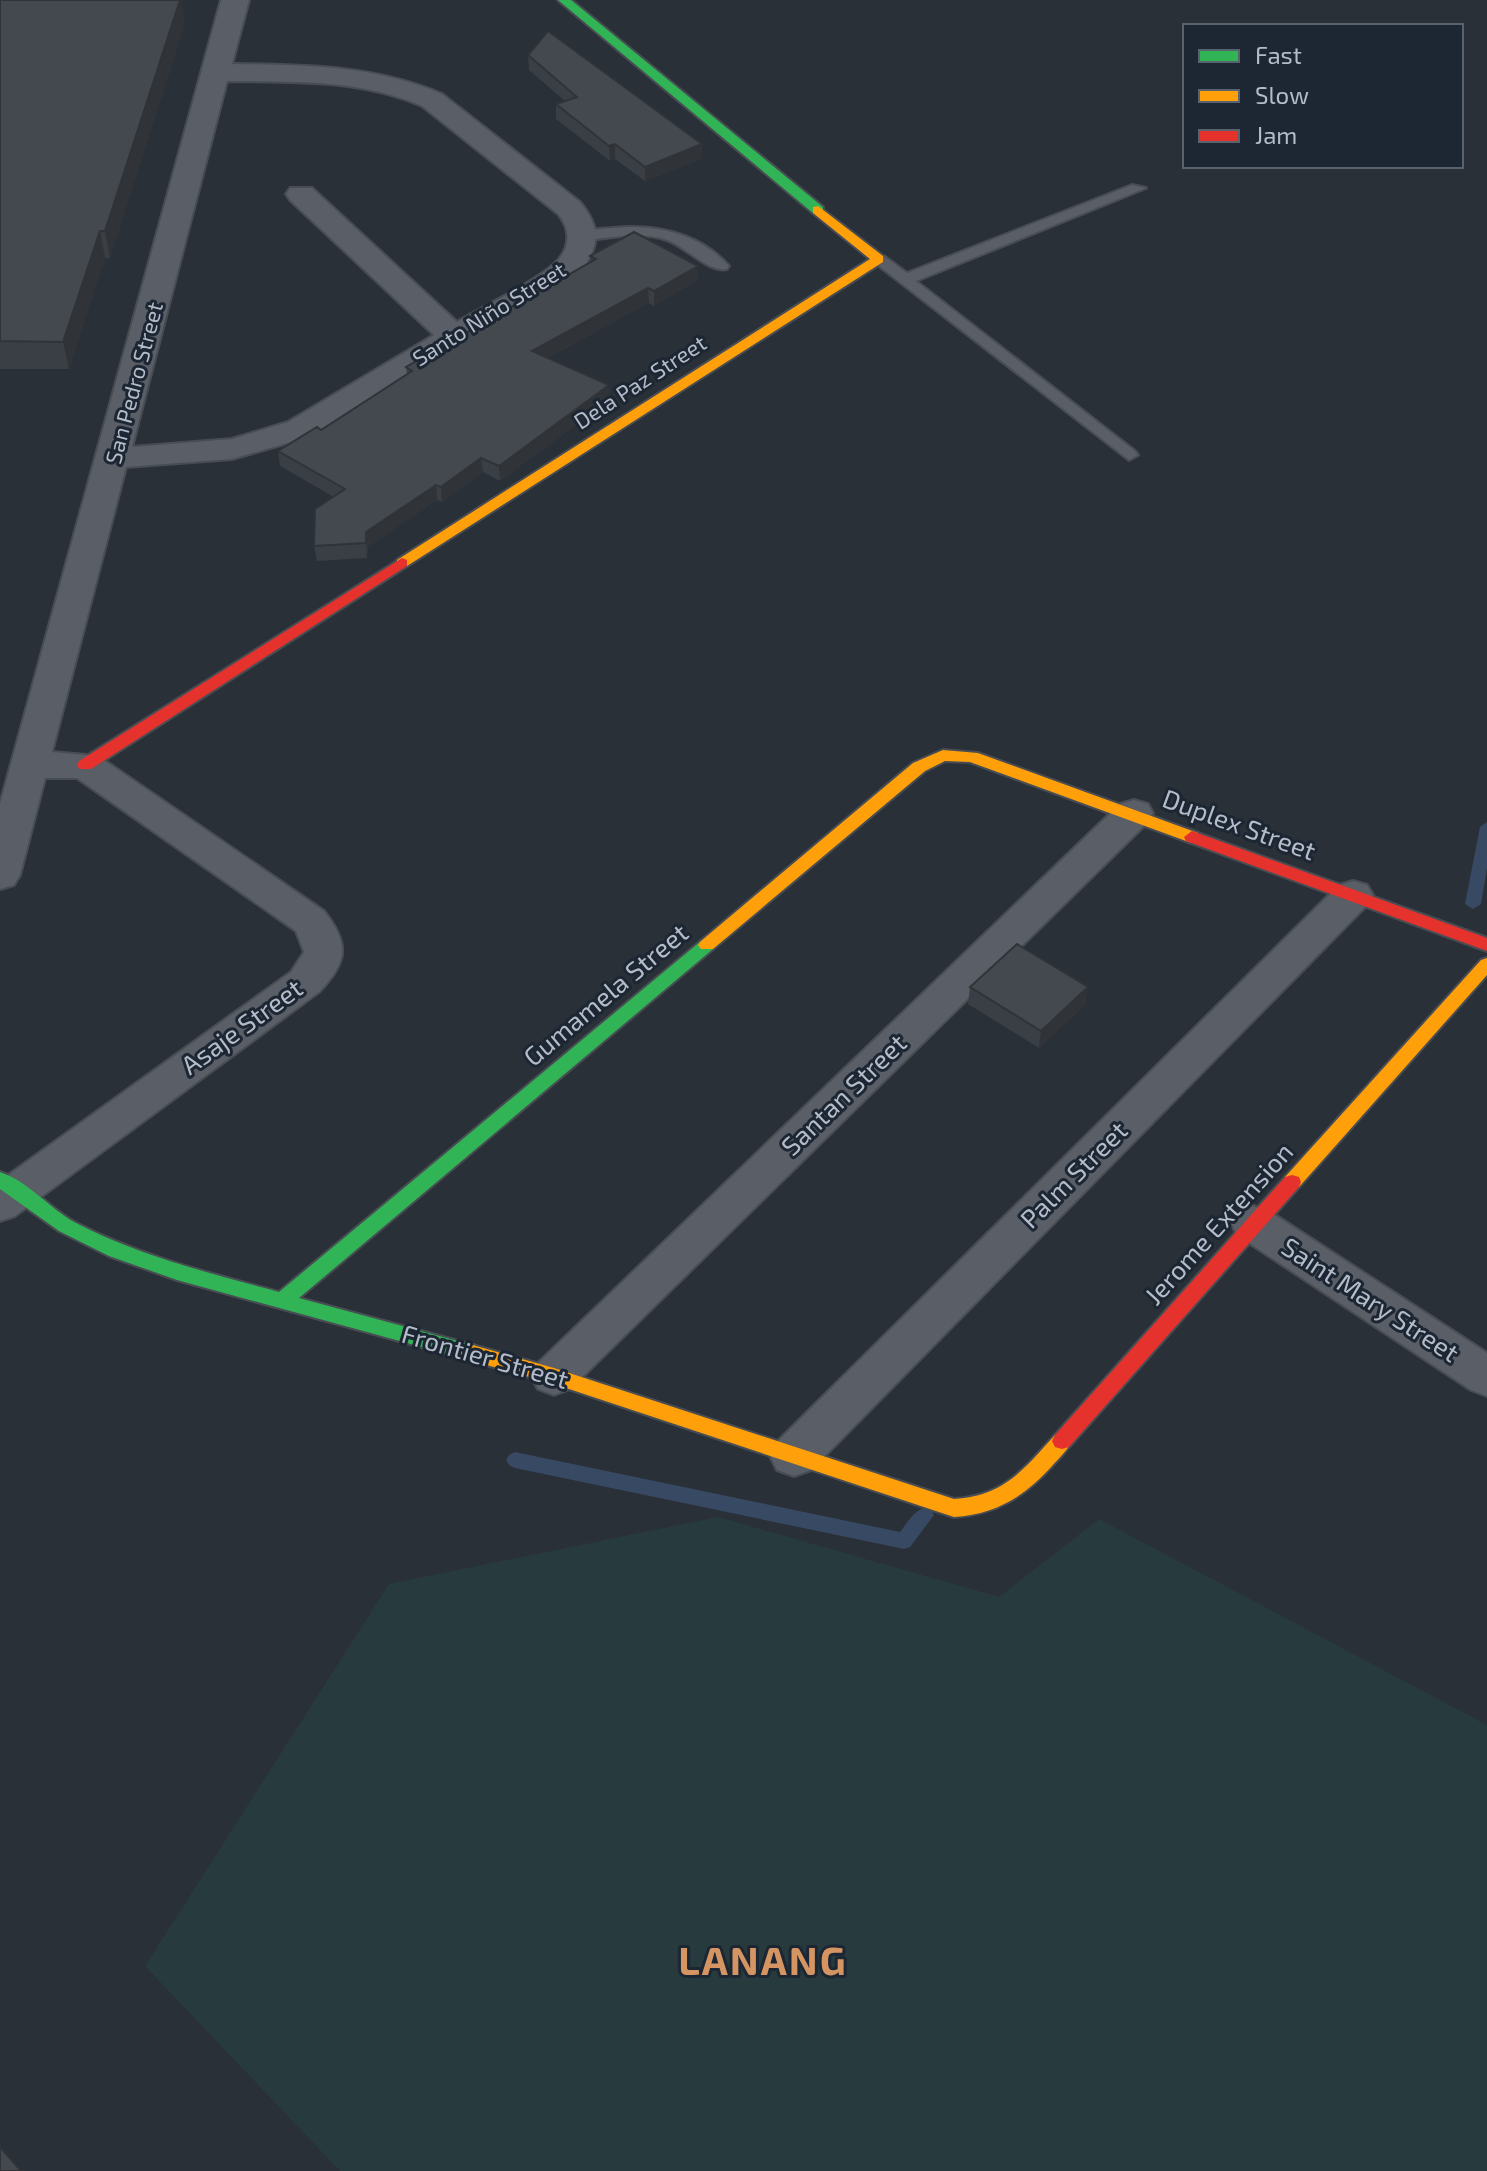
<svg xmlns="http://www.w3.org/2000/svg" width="1487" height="2171" viewBox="0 0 1487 2171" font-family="'Exo 2',sans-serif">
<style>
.green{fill:#273a3e}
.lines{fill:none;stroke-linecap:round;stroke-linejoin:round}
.stream{fill:#384963;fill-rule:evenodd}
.lane-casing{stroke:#484c53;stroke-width:4}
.street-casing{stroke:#484c53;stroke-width:4}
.fast-casing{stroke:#484c53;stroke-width:4}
.slow-casing{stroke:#484c53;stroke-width:4}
.jam-casing{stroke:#484c53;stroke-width:4}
.lane{fill:#5a5e66;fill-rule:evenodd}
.street{fill:#5a5e66;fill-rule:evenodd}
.fast{fill:#30b455;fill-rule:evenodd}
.slow{fill:#ff9f0a;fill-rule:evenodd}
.jam{fill:#e5322d;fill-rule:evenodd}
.wall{fill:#3a3f45}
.shaded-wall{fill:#303338}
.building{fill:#444950;stroke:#303338;stroke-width:2}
.labels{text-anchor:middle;stroke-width:6;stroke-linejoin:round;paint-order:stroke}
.far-street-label{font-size:22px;fill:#b4bcc9;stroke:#1d2633}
.street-label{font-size:26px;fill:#b4bcc9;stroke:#1d2633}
.near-district-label{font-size:40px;font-weight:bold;letter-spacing:2px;fill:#d59563;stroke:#1d2633}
</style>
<rect width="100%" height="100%" fill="#2a3038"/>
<path class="green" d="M718 1517 999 1597 1099 1519 1487 1725V2171H340L145 1966 389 1584Z"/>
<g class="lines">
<path class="stream" d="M1487 822V868L1481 904 1473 909 1465 904 1480 827Z
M515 1452 900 1532C908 1522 917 1504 931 1509L934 1515 910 1547 904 1549 515 1468 509 1465 506 1460 509 1455Z"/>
<g class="lane-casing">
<path id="lane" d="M1132 185 1146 188 916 281 1135 451 1138 455 1129 460 870 259 884 256 907 273Z
M627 227C665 226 703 237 729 266L727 269C708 273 685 246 667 240 642 231 611 238 586 240L578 235 586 230Z"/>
</g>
<g class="street-casing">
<path id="street" d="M221 0H249L232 64C305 65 374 65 442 94L580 202C603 230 599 247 578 276L312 436 232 459 126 467 52 752 98 756 324 911C350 944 348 962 319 992L15 1216 0 1221V1181L291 972 304 952 296 931 77 778H45L20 875 14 885 0 889V804ZM227 81C294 82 359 79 422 106L558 214C570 228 571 246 558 260 541 279 482 307 457 322L312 188H290L286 194 290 200 434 335 288 422 232 439 132 447Z
M1134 800 1148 804 1153 813 1148 822 570 1389 554 1395 538 1389 531 1376 538 1363 1120 804Z
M1353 881 1367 885 1373 895 1367 905 811 1470 794 1476 777 1470 770 1456 777 1442 1339 885Z
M1253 1206 1269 1211 1487 1353V1396L1471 1390 1237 1235 1231 1223 1237 1211Z"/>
</g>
<g class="fast-casing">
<path id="fast" d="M558 0H571L823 207V213H813Z
M707 939 716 945 713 949 299 1298 469 1344 476 1346 479 1352 476 1358 469 1360 177 1280 109 1256 59 1231 0 1189V1172C28 1181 50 1209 76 1223 140 1256 209 1273 279 1292L701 941Z"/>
</g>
<g class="slow-casing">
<path id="slow" d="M818 206 883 256V262L407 566H397V560L870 259 813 213V207Z
M943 750 978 753 1198 833 1200 837 1192 843 1186 841 970 762 945 761 925 771 713 949H701L698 945 701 941 913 763Z
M1487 958V975L1299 1187H1285L1283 1182 1285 1177 1481 960Z
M469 1344 554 1368 954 1499C1004 1496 1023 1470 1055 1435L1062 1433 1069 1435 1072 1441C1067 1451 1059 1458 1052 1466 1024 1497 996 1514 954 1517L554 1384 462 1358 459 1352 462 1346Z"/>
</g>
<g class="jam-casing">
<path id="jam" d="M402 558 407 560V566L91 769H79L77 765 79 761Z
M1192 831 1487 938V951L1186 841 1184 837Z
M1292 1175 1299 1177 1301 1182 1299 1187 1069 1447 1062 1449 1055 1447 1052 1441 1055 1435 1285 1177Z"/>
</g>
<use href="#lane" class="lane"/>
<use href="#street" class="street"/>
<use href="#fast" class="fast"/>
<use href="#slow" class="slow"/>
<use href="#jam" class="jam"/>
</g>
<path class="wall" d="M0 0 185 23 110 258H105L69 369H0Z
M528 55 702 144V159L645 181 615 159 610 161 556 119V104L565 101 529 70Z
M590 256 698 266V280L654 306 649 303 547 358 609 385 610 400 500 481 483 472 442 502 437 500 368 547 367 558 317 561 314 546 334 497 280 466 278 451 321 430 407 374 406 367 590 263Z
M970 987 1086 1004 1039 1048 968 1004Z"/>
<path class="shaded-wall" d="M180 0H182L185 23 110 258 105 231Z
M615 144V159L610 161 609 146Z
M702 144V159L645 181V167Z
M100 231 105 258 69 369 63 342Z
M698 266V280L654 306V291Z
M648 288 649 303 533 365 532 351Z
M609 385 610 400 500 481 499 466Z
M481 458 483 472 442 502 441 487Z
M436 485 437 500 368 547 367 558 366 532Z
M1088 987 1086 1004 1039 1048 1041 1031Z"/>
<path class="building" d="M0 0H180L105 231H100L63 342 0 341Z
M548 31 702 144 645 167 615 144 609 146 556 104 577 97 528 55Z
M634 232 698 266 654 291 648 288 532 351 609 385 499 466 481 458 441 487 436 485 366 532V543L314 546 315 509 345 489 278 451 317 427 321 430 412 371 406 367 596 259 590 256Z
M1017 944 1088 987 1041 1031 970 987Z
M0 2147 21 2171H0Z"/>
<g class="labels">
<g class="far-street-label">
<text transform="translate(489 314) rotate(-32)" y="8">Santo Niño Street</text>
<text transform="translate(640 382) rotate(-33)" y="8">Dela Paz Street</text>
<text transform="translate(134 383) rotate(-75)" y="8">San Pedro Street</text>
</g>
<g class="street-label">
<text transform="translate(1239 825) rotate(20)" y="9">Duplex Street</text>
<text transform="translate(606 995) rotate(-40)" y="9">Gumamela Street</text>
<text transform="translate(242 1027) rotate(-36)" y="9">Asaje Street</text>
<text transform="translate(844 1095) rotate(-44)" y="9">Santan Street</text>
<text transform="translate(1074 1175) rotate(-45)" y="9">Palm Street</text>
<text transform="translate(1219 1224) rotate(-48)" y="9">Jerome Extension</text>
<text transform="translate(1370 1300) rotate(33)" y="9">Saint Mary Street</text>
<text transform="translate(485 1357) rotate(16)" y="9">Frontier Street</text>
</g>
<g class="near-district-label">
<text x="763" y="1975">LANANG</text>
</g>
</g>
<rect x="1183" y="24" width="280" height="144" fill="#1d2633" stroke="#59626f" stroke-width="2"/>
<rect x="1199" y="50" width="40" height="12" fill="#30b455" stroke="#59626f" stroke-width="2"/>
<text x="1255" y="64" font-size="24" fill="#b4bcc9">Fast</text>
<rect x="1199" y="90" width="40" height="12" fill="#ff9f0a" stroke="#59626f" stroke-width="2"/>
<text x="1255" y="104" font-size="24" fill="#b4bcc9">Slow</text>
<rect x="1199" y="130" width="40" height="12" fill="#e5322d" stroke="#59626f" stroke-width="2"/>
<text x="1255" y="144" font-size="24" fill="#b4bcc9">Jam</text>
</svg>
